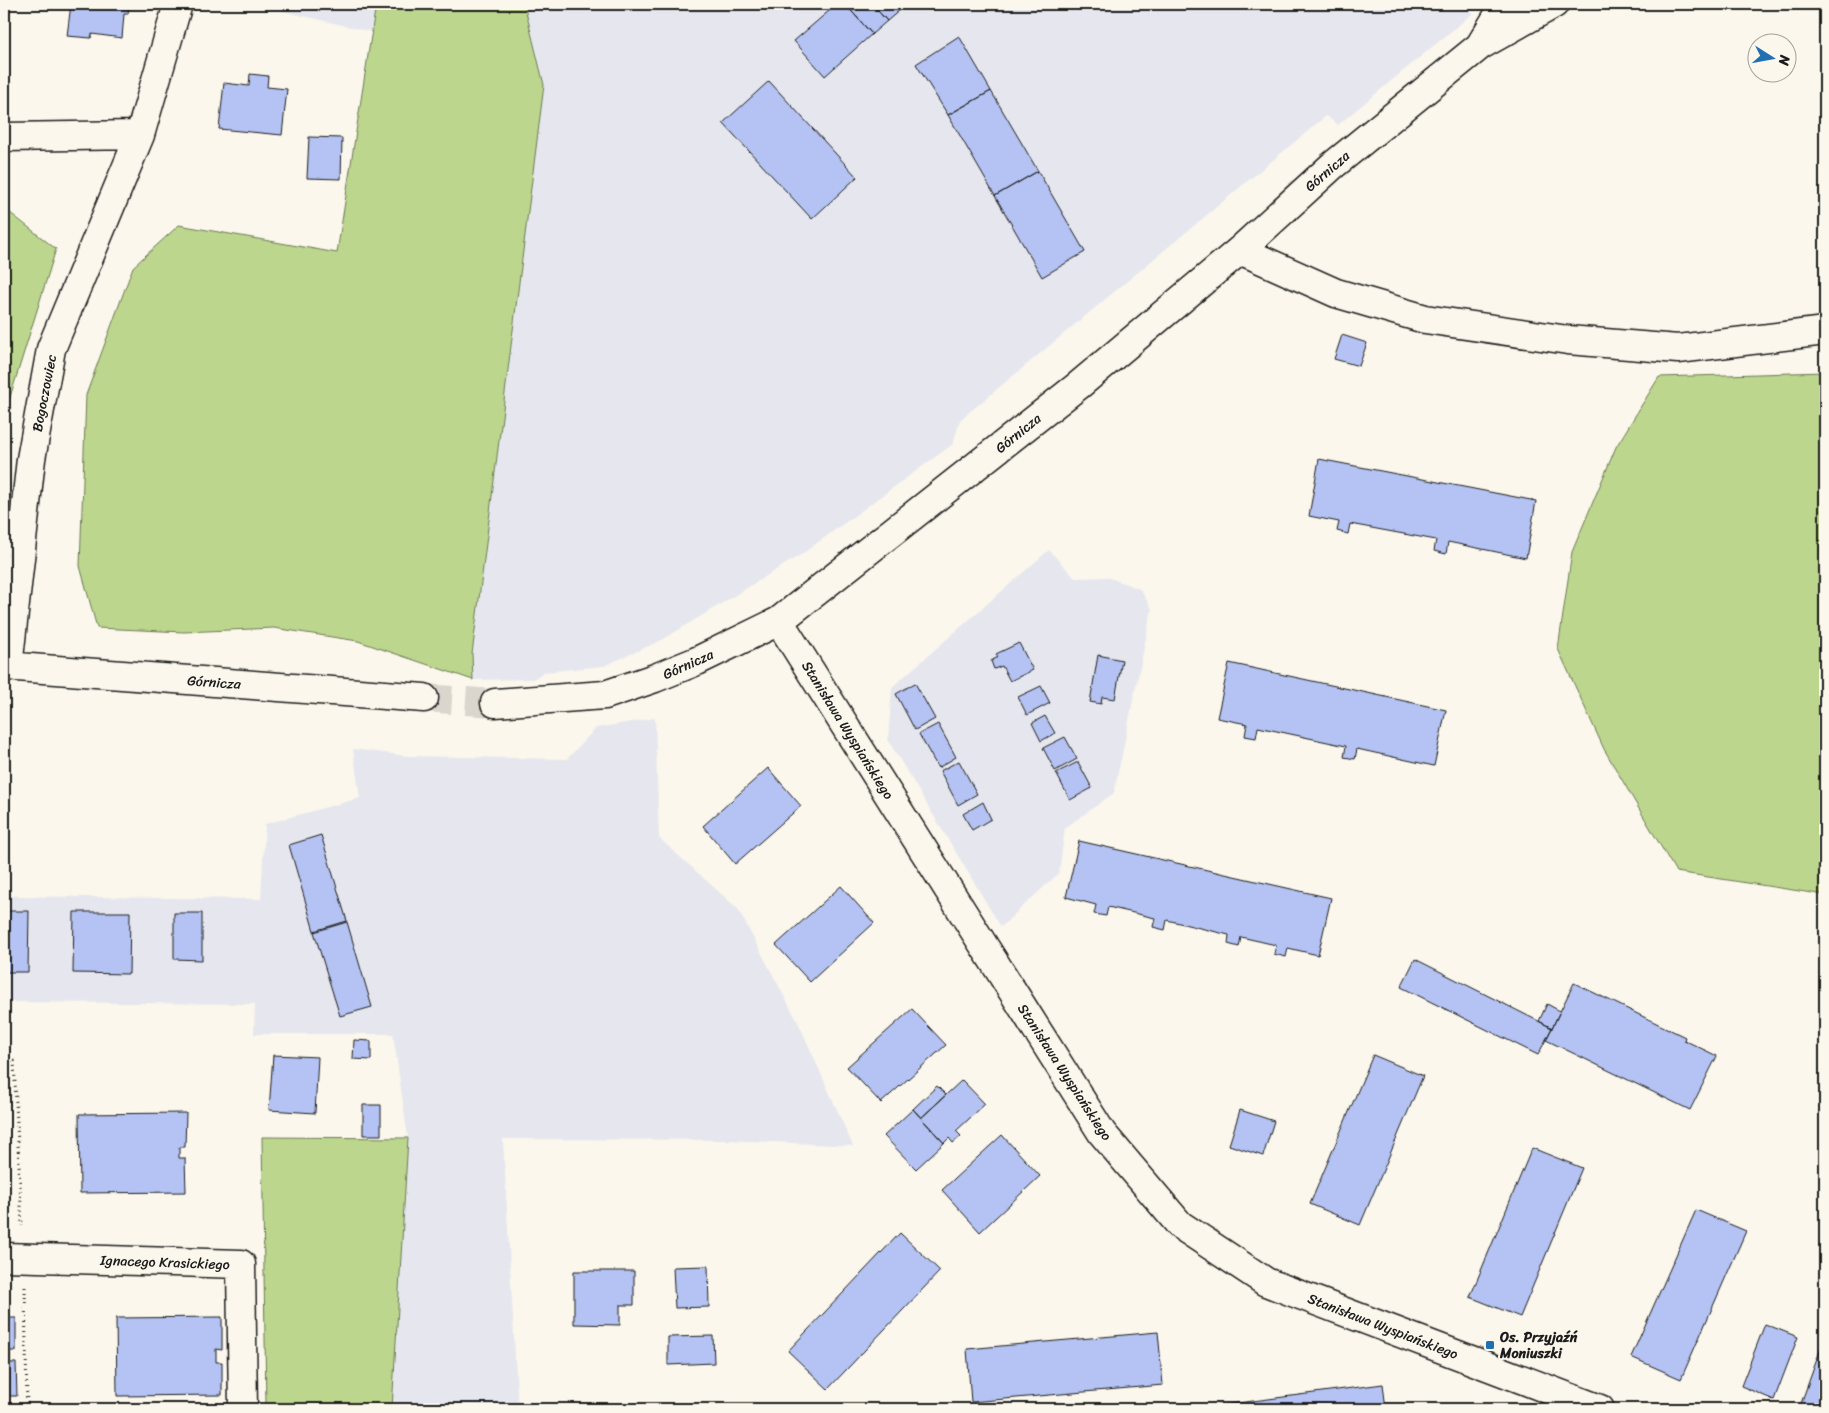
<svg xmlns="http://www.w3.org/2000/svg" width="1829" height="1413" viewBox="0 0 1829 1413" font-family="Sriracha,sans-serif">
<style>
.built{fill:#e6e7ee}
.green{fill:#bcd68e;stroke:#6c7955}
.building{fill:#b4c3f3;stroke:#1c1c1c}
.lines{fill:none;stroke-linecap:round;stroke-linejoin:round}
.minor-tunnel{stroke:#dad6cd;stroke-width:28;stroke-dasharray:28 14;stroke-linecap:butt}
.minor-casing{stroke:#1c1c1c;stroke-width:31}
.path{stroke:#1c1c1c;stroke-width:3;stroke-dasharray:1 4;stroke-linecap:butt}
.minor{stroke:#fbf7ec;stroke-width:28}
.poi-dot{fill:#1f6fb2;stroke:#fbf7ec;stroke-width:2}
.labels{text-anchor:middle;stroke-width:4;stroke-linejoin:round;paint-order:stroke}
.street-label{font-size:14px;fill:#1c1c1c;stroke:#fbf7ec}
.poi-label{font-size:14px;font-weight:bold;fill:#1c1c1c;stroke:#fbf7ec;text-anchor:start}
</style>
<rect width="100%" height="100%" fill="#fbf7ec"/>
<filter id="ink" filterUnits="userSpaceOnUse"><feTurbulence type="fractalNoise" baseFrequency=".02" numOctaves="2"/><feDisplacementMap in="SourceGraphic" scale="10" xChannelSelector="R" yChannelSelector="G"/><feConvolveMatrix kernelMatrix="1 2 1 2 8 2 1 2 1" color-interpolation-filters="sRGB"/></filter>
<g filter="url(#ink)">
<path class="built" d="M252 4H376L372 32Z
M524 4H1470L1472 14 1338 125 1326 116 960 420 953 444 802 554 662 640 604 666 544 672 533 679 473 680 472 654 544 85Z
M1049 550 1075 578 1107 577 1140 589 1152 609 1114 793 1065 828 1059 873 1001 927 888 740 892 687Z
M655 718 659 838 738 909 799 1024 853 1146 728 1140 503 1139 518 1409H392L408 1138 393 1034H254L255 1004 4 1002V896L261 899 265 824 360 798 353 749 408 756 567 759 596 728Z"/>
<path class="green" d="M376 4H524L544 85 472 654 473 680 358 641 274 628 184 632 97 628 80 566 86 395 133 267 179 225 337 253Z
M4 208 56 249 6 410 4 441Z
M1825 372V895L1676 872 1604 749 1558 649 1572 552 1616 447 1659 377Z
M262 1137 408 1138 392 1409 266 1405Z"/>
<path class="building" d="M71 4H129L128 14H124L122 38 92 34 91 38 67 36Z
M837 4H845L872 34 825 76 794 41Z
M845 4H872L887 21 872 34Z
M872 4H907L887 21Z
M959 36 991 91 948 115 916 64Z
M250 74 268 76 267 87 287 89 282 135 219 129 224 83 249 86Z
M769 81 857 177 812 219 723 123Z
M991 91 1038 171 995 196 948 115Z
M309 137 342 138 341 179 307 178Z
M1038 171 1085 252 1042 277 995 196Z
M1342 335 1367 343 1359 366 1334 359Z
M1319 459 1536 501 1526 558 1448 542 1446 554 1434 551 1436 540 1350 524 1348 534 1337 531 1339 522 1309 516Z
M1019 643 1033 670 1010 681 1002 666 994 669 991 661 998 657 996 654Z
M1098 655 1122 660 1115 699 1102 697 1101 704 1090 702Z
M1229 663 1446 710 1434 766 1357 749 1355 759 1344 757 1346 746 1258 727 1256 738 1245 736 1247 724 1217 718Z
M915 683 935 719 915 730 896 694Z
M1041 686 1050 703 1027 715 1018 697Z
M1045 716 1055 733 1041 741 1032 723Z
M938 724 956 757 938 768 919 734Z
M1065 737 1077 759 1055 771 1043 748Z
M959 761 977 794 958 805 940 771Z
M1078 762 1092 788 1070 800 1056 773Z
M768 768 801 806 735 864 703 826Z
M983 802 991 819 972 830 963 814Z
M321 835 347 921 314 931 289 845Z
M1079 841 1331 898 1318 955 1288 948 1286 957 1274 954 1276 945 1241 937 1239 947 1228 944 1229 935 1167 920 1165 930 1153 927 1155 918 1108 907 1106 916 1094 914 1096 905 1066 897Z
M841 886 874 923 810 982 776 945Z
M4 911H29L28 972H4Z
M74 912H130L129 974 73 973Z
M174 913H202V960L174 959Z
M347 922 372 1007 340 1016 314 932Z
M1415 959 1552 1028 1538 1055 1401 987Z
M1574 983 1685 1037 1684 1040 1717 1056 1690 1110 1546 1040Z
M1547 1004 1560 1011 1552 1028 1539 1021Z
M912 1009 946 1045 881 1103 847 1067Z
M354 1040 371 1041V1060L353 1059Z
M273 1055 318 1057 315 1113 269 1110Z
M1373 1055 1423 1076 1360 1225 1310 1204Z
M962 1080 985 1104 956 1131 961 1136 953 1143 949 1138 944 1143 921 1118Z
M937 1086 946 1095 921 1118 913 1109Z
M363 1105H381V1135H363Z
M913 1109 944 1143 916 1169 884 1136Z
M1240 1110 1274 1121 1263 1156 1229 1145Z
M186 1113 185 1147H179V1158H185L186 1192 80 1193 79 1114Z
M1002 1135 1040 1176 980 1232 942 1190Z
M1532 1148 1582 1168 1520 1317 1470 1297Z
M1696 1210 1746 1231 1681 1379 1631 1357Z
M900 1233 940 1271 828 1389 788 1351Z
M708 1266 709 1307 675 1308 673 1267Z
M574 1271H634V1305H620V1325L574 1324Z
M222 1317V1350L216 1349V1362H222V1395L117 1396 116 1318Z
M4 1318H16V1351H10V1363H16L17 1396H4Z
M1765 1324 1798 1337 1774 1400 1741 1386Z
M1158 1332 1163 1385 971 1402 967 1349Z
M713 1336 714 1363 668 1365V1337Z
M1825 1337V1409H1799Z
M1383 1384 1386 1409H1192Z"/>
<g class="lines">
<path class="minor-tunnel" d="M424 698 495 703"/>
<g class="minor-casing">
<path id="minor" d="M1481 44 1505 4
M4 137 140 135
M1240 250 1336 293 1425 319 1568 340 1678 349 1825 331
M779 621 1102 1133 1180 1225 1266 1282 1600 1409
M4 666 424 698
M8 667 31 459 51 349 140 135 178 4
M495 703 605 695 655 678 697 661 779 621 1079 385 1240 250 1332 166 1481 45 1554 4
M4 1257 241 1264 243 1409"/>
</g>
<path class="path" d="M4 1060 14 1061 22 1226
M25 1287 27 1409"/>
<use href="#minor" class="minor"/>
</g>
</g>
<rect class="poi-dot" x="1485" y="1340" width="10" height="10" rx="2.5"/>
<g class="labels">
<g class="street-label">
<text transform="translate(1327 171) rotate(-41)" y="5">Górnicza</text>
<text transform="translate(44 393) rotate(-79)" y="5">Bogoczowiec</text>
<text transform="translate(1018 433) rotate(-39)" y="5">Górnicza</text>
<text transform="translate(688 664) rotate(-24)" y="5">Górnicza</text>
<text transform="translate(214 682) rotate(4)" y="5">Górnicza</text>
<text transform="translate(848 730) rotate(58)" y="5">Stanisława Wyspiańskiego</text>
<text transform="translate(1065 1072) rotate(57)" y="5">Stanisława Wyspiańskiego</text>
<text transform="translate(165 1262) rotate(2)" y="5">Ignacego Krasickiego</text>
<text transform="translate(1383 1326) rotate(21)" y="5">Stanisława Wyspiańskiego</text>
</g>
<g class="poi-label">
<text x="1500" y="1342">Os. Przyjaźń<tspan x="1500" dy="16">Moniuszki</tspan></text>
</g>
</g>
<rect width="1829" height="1413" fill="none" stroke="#fbf7ec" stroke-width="20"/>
<rect x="10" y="10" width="1809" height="1393" fill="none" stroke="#1c1c1c" stroke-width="2" filter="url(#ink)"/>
<g transform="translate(1772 58) rotate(101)"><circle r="24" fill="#fbf7ec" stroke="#a29f99"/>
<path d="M0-4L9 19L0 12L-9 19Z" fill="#1f6fb2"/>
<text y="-8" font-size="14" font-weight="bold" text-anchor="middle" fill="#1c1c1c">N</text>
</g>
</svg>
